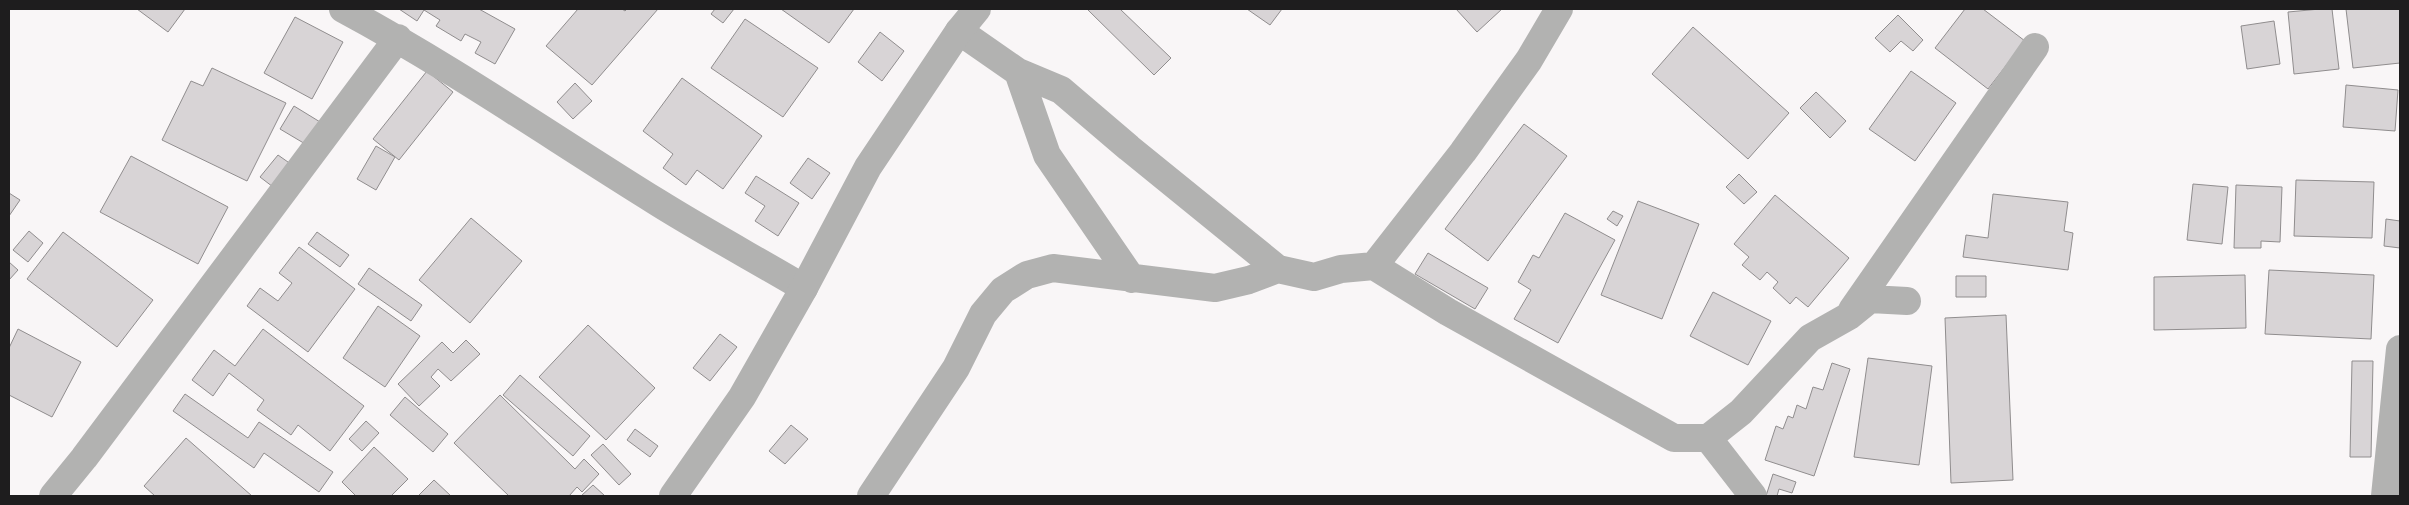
<svg xmlns="http://www.w3.org/2000/svg" width="2409" height="505" viewBox="0 0 2409 505" font-family="Jost,sans-serif">
<style>
.building{fill:#d8d4d6;stroke:#908d8e}
.lines{fill:none;stroke-linecap:round;stroke-linejoin:round}
.minor{stroke:#b2b2b1;stroke-width:28}
.tertiary{stroke:#b2b2b1;stroke-width:28}
</style>
<rect width="100%" height="100%" fill="#f9f6f7"/>
<path class="building" d="M137 9H185L168 32Z
M399 9H479L515 29 495 64 475 53 481 42 465 34 461 41 436 26 440 20 424 10 417 21Z
M578 9H622L625 11 627 9H658L592 85 546 46Z
M715 9H734L723 23 711 14Z
M781 9H854L829 43Z
M1087 9H1120L1171 58 1154 75Z
M1247 9H1282L1270 25Z
M1456 9H1502L1477 32Z
M1965 9H1983L2025 41 1988 89 1935 48Z
M2320 9H2332L2339 69 2294 74 2288 12Z
M2346 9H2400V63L2353 68Z
M1898 15 1923 40 1913 51 1901 41 1890 52 1875 38Z
M295 17 343 42 312 99 264 73Z
M745 19 818 68 783 117 711 68Z
M2274 21 2280 64 2247 69 2241 26Z
M1693 27 1789 113 1748 159 1652 74Z
M880 32 904 51 882 81 858 62Z
M212 68 286 103 247 181 162 140 191 81 203 86Z
M427 71 453 92 399 160 373 139Z
M1911 71 1956 103 1915 161 1869 129Z
M682 78 762 136 723 189 697 170 686 185 663 168 673 154 643 131Z
M575 83 592 101 573 119 557 102Z
M2346 85 2398 90 2395 131 2343 127Z
M1816 92 1846 121 1830 138 1800 108Z
M294 106 325 125 312 148 280 129Z
M1524 124 1567 156 1488 261 1445 229Z
M376 146 395 157 376 190 357 179Z
M278 155 295 167 277 190 260 177Z
M131 156 228 207 198 264 100 212Z
M808 158 830 173 812 199 790 183Z
M1739 174 1757 192 1744 204 1726 187Z
M756 176 799 203 778 236 755 221 765 206 745 193Z
M2296 180 2374 182 2372 238 2294 236Z
M2193 184 2228 187 2222 244 2187 240Z
M2236 185 2282 187 2280 242 2261 241V248H2234Z
M9 193 20 200 9 216Z
M1993 194 2068 202 2064 231 2073 233 2068 270 1963 257 1966 235 1988 238Z
M1775 195 1849 258 1808 307 1796 297 1790 304 1773 288 1778 282 1767 272 1760 280 1742 265 1749 257 1734 244Z
M1638 201 1699 224 1662 319 1601 295Z
M1613 211 1623 216 1617 226 1607 219Z
M1565 213 1615 240 1558 343 1514 319 1531 290 1518 282 1533 255 1539 258Z
M471 218 522 261 470 323 419 280Z
M2386 219 2400 221V248L2384 246Z
M29 231 43 243 28 262 13 250Z
M63 232 153 300 117 347 27 279Z
M317 232 349 255 340 267 308 244Z
M299 247 355 289 308 352 247 306 260 288 278 301 292 283 279 273Z
M1428 253 1488 288 1475 309 1415 274Z
M9 262 18 270 9 280Z
M369 268 422 305 411 321 358 284Z
M2269 270 2374 275 2371 339 2265 334Z
M2245 275 2246 328 2154 330V277Z
M1956 276H1986V297H1956Z
M1713 292 1771 321 1748 365 1690 336Z
M378 306 420 336 385 387 343 358Z
M2006 315 2013 480 1951 483 1945 318Z
M588 325 655 388 606 440 539 377Z
M18 329 81 362 52 417 9 395V348Z
M263 329 364 406 330 451 298 425 291 435 257 410 264 400 229 373 213 396 192 380 214 350 235 366Z
M720 334 737 347 710 381 693 368Z
M466 340 480 354 451 381 438 369 431 377 440 386 419 406 398 384 442 342 453 353Z
M1868 358 1932 366 1919 465 1854 457Z
M2352 361H2373L2371 457H2350Z
M1832 363 1850 369 1814 476 1765 460 1776 426 1783 429 1788 416 1793 418 1797 405 1806 409 1813 387 1823 390Z
M520 375 590 436 573 456 503 395Z
M185 394 248 438 259 422 333 472 319 492 264 453 254 468 173 411Z
M500 395 575 469 584 459 599 474 582 492 577 487 569 496H509L454 443Z
M405 397 448 434 433 452 390 415Z
M366 421 379 433 362 451 349 439Z
M791 425 808 439 785 464 769 451Z
M635 429 658 446 650 457 627 440Z
M186 438 252 496H155L144 486Z
M603 444 631 474 619 485 591 455Z
M374 447 408 479 391 496H356L342 482Z
M1773 474 1796 482 1792 493 1779 489 1777 496H1766Z
M434 480 451 496H418Z
M593 485 605 496H581Z"/>
<g class="lines">
<path class="minor" d="M343 9C451 67 552 137 657 202 705 232 755 259 804 288
M959 31 1018 72 1061 90 1129 148 1278 269 1314 277 1341 269 1374 266 1448 312 1674 438H1708L1741 412 1810 338 1849 316 1870 299 1907 301
M1018 72 1047 155 1132 279
M1374 266 1463 152 1529 60 1559 9
M1852 310 2035 47
M1708 438 1753 496
M53 496 84 458 398 38
M871 496 956 368 983 314 1003 290 1027 275 1053 268 1215 288 1249 280 1278 269
M2385 496 2400 349"/>
<path class="tertiary" d="M673 496 742 397 804 288 868 167 959 31 977 9"/>
</g>
<rect width="2409" height="505" fill="none" stroke="#1e1d1e" stroke-width="20"/>
</svg>
